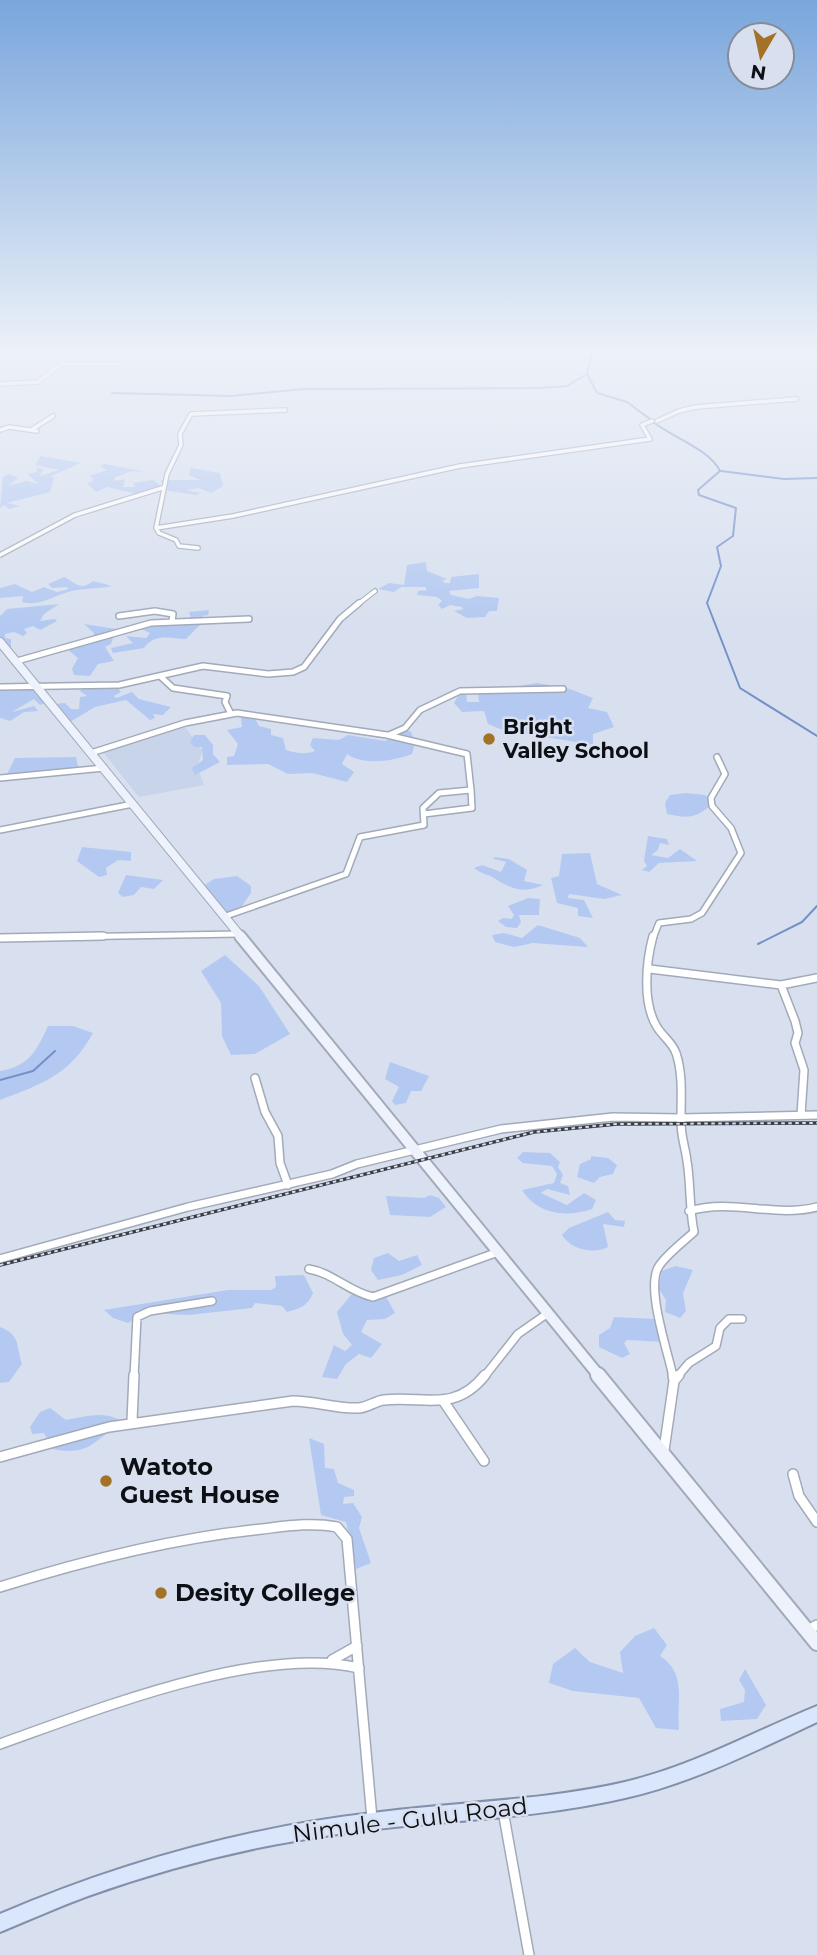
<svg xmlns="http://www.w3.org/2000/svg" width="817" height="1955" viewBox="0 0 817 1955" font-family="Montserrat,sans-serif">
<style>
.built{fill:#c8d4ea}
.green{fill:#b4c9f1}
.lines{fill:none;stroke-linecap:round;stroke-linejoin:round}
.stream{stroke:#7490c9;stroke-width:2}
.street-far3-casing{stroke:#a2aab9;stroke-width:6}
.street-far2-casing{stroke:#a2aab9;stroke-width:8}
.street-far1-casing{stroke:#a2aab9;stroke-width:10}
.street-casing{stroke:#a2aab9;stroke-width:12}
.secondary-far2-casing{stroke:#a2aab9;stroke-width:10}
.secondary-far1-casing{stroke:#a2aab9;stroke-width:14}
.secondary-casing{stroke:#a2aab9;stroke-width:18}
.primary-casing{stroke:#8290a9;stroke-width:4}
.street-far3{stroke:#fff;stroke-width:3.5}
.street-far2{stroke:#fff;stroke-width:5}
.street-far1{stroke:#fff;stroke-width:7}
.street{stroke:#fff;stroke-width:9}
.secondary-far2{stroke:#edf2fd;stroke-width:8}
.secondary-far1{stroke:#edf2fd;stroke-width:10}
.secondary{stroke:#edf2fd;stroke-width:14}
.primary{fill:#dae6fb;fill-rule:evenodd}
.rail-casing{stroke:#393d44;stroke-width:3.5}
.rail{stroke:#d8e0ef;stroke-width:2;stroke-dasharray:3.5;stroke-linecap:butt}
.poi-dot{fill:#a37227;stroke:#d8e0ef;stroke-width:2.5}
.labels{text-anchor:middle;stroke-width:5;stroke-linejoin:round;paint-order:stroke}
.poi-label{font-size:21px;font-weight:bold;fill:#0c0f14;stroke:#d8e0ef;text-anchor:start}
.near-poi-label{font-size:24px;font-weight:bold;fill:#0c0f14;stroke:#d8e0ef;text-anchor:start}
.near-street-label{font-size:24px;fill:#0c0f14;stroke:#d8e0ef}
</style>
<rect width="100%" height="100%" fill="#d8e0ef"/>
<path class="built" d="M185 727 203 751 197 765 204 785 139 797 103 752Z"/>
<path class="green" d="M40 456 81 463 51 476 54 479 50 492 7 503 19 506 9 509 4 505 0 508 3 477 8 474 18 478 8 486 27 481 38 484 28 474 37 472V468L43 469 40 476 59 470 36 465Z
M104 464 147 472 131 471 114 478 116 481 125 479 123 487H135L133 483 153 480 161 486 137 494 107 487 96 492 87 483 92 482 93 478 89 476 107 470 100 466Z
M191 468 220 473 223 486 211 493 199 488 186 490 200 493 196 495 163 490 161 480H200L189 475Z
M426 562 427 571 447 579 442 581 445 583H450L451 577 479 574V588L449 591 451 595 468 599 477 596 499 598 497 611H489L485 617 467 618 454 611 463 609 462 607 450 605 442 609 438 605 442 601 437 597 417 595 418 591 427 590 425 587H401L394 592 378 589 389 583 404 585 407 565Z
M64 577C75 582 80 592 93 581L112 586C98 589 85 588 72 591 54 595 41 607 22 602L23 596 0 598V588L15 584 32 592 44 587 57 592 69 589 66 587 52 588 48 584Z
M59 604 44 614 40 621 55 619 57 621 40 630 33 626 24 629 27 633 23 636 14 632 5 634V638L11 639V650L0 640V616L7 609Z
M209 610 208 615 203 616 202 623 186 639C171 638 154 633 144 648L113 653 111 648 133 643 126 636 146 638 150 633 141 629 191 619 189 612Z
M84 624 116 629 111 644 105 647 114 661 98 664 90 676 74 675 72 669 78 658 67 649 92 643 94 633Z
M537 683 567 688 593 698 588 708 607 712 614 727 593 734V745L500 729 488 724 484 711 462 712 454 703 459 694 466 692 467 702H479L478 693Z
M31 687 46 703 40 705 34 699 12 712 34 706 38 711 24 712 10 721 0 718V688Z
M84 687H117L121 692 114 696 116 698 132 692 139 699 171 707 163 715 153 714 155 718 150 720 126 700 95 707 70 722 55 704 65 703 71 709H79L80 697 87 696 80 691Z
M241 718H255L259 726 271 729V735L283 738 286 750C295 753 306 755 315 751L310 745 313 738 339 740 348 735 385 741 406 729 411 732 415 743 412 754C395 761 362 766 347 754L342 764 354 772 347 782 312 773 288 774 268 764 227 765V757L234 756 238 744 227 730 242 727Z
M194 735H205L213 745V754L220 762 195 775 192 768 203 760 202 747H194L190 742Z
M76 757 78 767 65 776H6L15 758Z
M686 793 705 795 714 802C698 818 689 819 667 814L665 803 670 795Z
M648 836 667 839 669 845 660 843 658 850 651 855 668 858 680 849 697 861 659 863 649 872 642 870 647 866 644 861Z
M82 847 131 852V861L118 860 106 868 107 875 99 877 77 861Z
M590 853 597 884 622 895 604 899 569 894 568 898 584 900 593 918 578 916V908L557 903 551 878 559 876 562 854Z
M494 857 509 859 527 870 524 881 543 885C525 894 510 889 494 878 488 874 481 874 474 868L482 865 501 872 506 862 494 859Z
M126 875 163 880 154 889 141 887 134 895 123 897 118 893Z
M237 876 251 886V893L237 913H223L205 897V885L214 879Z
M528 898 540 899 539 915H519L521 922 517 928 506 927 498 921 503 918 512 919 514 915 508 906Z
M538 925 580 938 588 947 533 943 514 947 495 942 492 935 504 933 522 938Z
M225 955 259 986 290 1034 255 1054 231 1055 222 1036 221 1003 201 971Z
M48 1026H73L93 1033C70 1075 42 1084 0 1100V1071C29 1066 36 1052 48 1026Z
M390 1062 429 1076 421 1091H411L406 1103 395 1105 392 1101 399 1087 385 1079Z
M523 1152 550 1153 560 1162 558 1167 563 1175 560 1183 568 1186 570 1195 547 1189 541 1193 567 1205 584 1193 596 1200 592 1209C565 1218 537 1214 522 1190L554 1183 557 1174 552 1166 523 1163 517 1158Z
M591 1156 608 1158 617 1165 613 1174 600 1177 594 1183 577 1177 580 1164 591 1159Z
M430 1195 439 1198 446 1207 430 1217 390 1215 386 1196 424 1198Z
M608 1212 615 1220 625 1221 624 1227 603 1224 608 1247C593 1255 570 1249 562 1235L569 1228Z
M388 1253 399 1261 417 1255 422 1265 402 1275 378 1280 371 1270 374 1258Z
M676 1266 693 1270 683 1293 686 1311 680 1318 665 1312 666 1300 659 1289 661 1271Z
M304 1275 313 1293C308 1306 299 1309 287 1312L282 1306 255 1303 252 1308 189 1315 146 1313 128 1323 113 1318 104 1310 228 1290H271L276 1287 275 1276Z
M356 1289 384 1293 395 1313 385 1319 367 1320 361 1332 382 1344 371 1358 359 1354 346 1364 337 1379 322 1377 334 1345 345 1351 352 1345 343 1334 337 1312Z
M614 1317 656 1319 664 1342 627 1340 624 1343 630 1354 622 1358 599 1347V1335L610 1328Z
M0 1327C21 1335 16 1346 22 1364L9 1382 0 1383Z
M50 1408 66 1420C91 1416 110 1408 131 1429H112C90 1447 83 1455 52 1449L44 1433 32 1434 30 1427 40 1412Z
M309 1438 324 1444 325 1468 334 1469 338 1483 354 1490V1496L344 1497 343 1504 353 1503 362 1517 359 1528 371 1563 356 1569 346 1522 321 1515Z
M654 1628 667 1645 660 1656C688 1674 676 1702 679 1730L656 1728 639 1698 573 1691 549 1683 553 1664 575 1648 590 1662 623 1673 620 1652 635 1636Z
M745 1669 766 1705 757 1719 721 1721 720 1709 744 1702 745 1690 739 1680Z"/>
<g class="lines">
<path class="stream" d="M592 352 587 374 597 393 627 402 650 419
M112 393 231 396 304 389 540 388 567 386 587 374
M653 422C674 438 710 450 720 471L698 490 699 495 736 508 733 536 717 547 721 566 707 603 740 688 817 736
M721 471 784 479 817 478
M758 944 802 922 817 906
M0 1080 33 1071 55 1051"/>
<g class="street-far3-casing">
<path id="street-far3" d="M0 384 38 382 61 364H121
M657 421 679 411 696 407 796 399
M0 430 9 427 37 431
M31 430 53 416
M156 528 233 516 460 466 650 439 642 425 652 421
M198 548 179 546 176 540 159 533 156 528 167 474 181 445 180 434 191 414 285 410
M0 555 75 515 162 488
M357 605 375 591"/>
</g>
<g class="street-far2-casing">
<path id="street-far2" d="M119 616 155 611 173 614 172 621
M17 661 151 623 249 619
M160 676 173 688 227 696 225 702 231 714
M0 687 119 685 203 666 268 674 293 672 304 667 340 619 359 603
M389 735 405 728 420 710 460 691 563 689
M91 753 185 723 237 713 387 735 467 754 471 790 439 793 423 808 424 825 360 837 346 874 226 916
M0 778 104 768
M424 814 472 808 471 790
M0 830 133 804
M0 938 239 934
M653 938 659 923 691 919 702 913 741 853 731 828 712 806 711 798 725 774 717 757"/>
</g>
<g class="street-far1-casing">
<path id="street-far1" d="M0 938 103 936
M650 969 781 985 817 978
M781 985 795 1021 798 1033 795 1043 804 1070 801 1115
M255 1078 265 1112 278 1136 280 1163 288 1185
M689 1211C732 1198 774 1218 817 1207
M0 1259 188 1207 332 1174 357 1164 501 1129 613 1117 681 1118C681 1096 683 1074 676 1053 672 1042 663 1037 657 1027 642 1003 646 962 653 936
M309 1269C333 1273 349 1292 373 1297L498 1252
M134 1377 137 1317 150 1311 212 1301
M484 1377 518 1334 548 1313
M673 1377C668 1351 645 1287 659 1266 667 1254 683 1242 694 1232 689 1208 691 1185 687 1161 685 1145 680 1134 681 1118L817 1115
M677 1377 689 1363 716 1346 720 1328 729 1319H742"/>
</g>
<g class="street-casing">
<path id="street" d="M673 1375 674 1381
M444 1402 484 1461
M132 1421 134 1375
M664 1450 674 1381 679 1375
M0 1457 109 1427 293 1401C315 1401 337 1409 358 1408 367 1408 375 1401 384 1400 423 1395 454 1414 485 1375
M793 1474 799 1496 817 1522
M0 1587C86 1560 173 1538 262 1529 287 1526 313 1522 337 1527L347 1539 372 1819
M808 1630 817 1625
M332 1660 357 1646
M0 1744C96 1710 259 1644 359 1668
M503 1811 529 1955"/>
</g>
<g class="secondary-far2-casing">
<path id="secondary-far2" d="M0 642 242 938"/>
</g>
<g class="secondary-far1-casing">
<path id="secondary-far1" d="M240 936 600 1377"/>
</g>
<g class="secondary-casing">
<path id="secondary" d="M598 1375 817 1643"/>
</g>
<g class="primary-casing">
<path id="primary" d="M817 1706V1722C755 1751 692 1783 625 1798 552 1815 478 1819 404 1826 362 1830 320 1836 278 1844 214 1856 150 1874 88 1896 58 1907 29 1920 0 1932V1914C119 1863 243 1828 372 1813 456 1802 542 1801 625 1782 693 1766 753 1732 817 1706Z"/>
</g>
<use href="#street-far3" class="street-far3"/>
<use href="#street-far2" class="street-far2"/>
<use href="#street-far1" class="street-far1"/>
<use href="#street" class="street"/>
<use href="#secondary-far2" class="secondary-far2"/>
<use href="#secondary-far1" class="secondary-far1"/>
<use href="#secondary" class="secondary"/>
<use href="#primary" class="primary"/>
<g class="rail-casing">
<path id="rail" d="M0 1265 534 1132 617 1124 817 1123"/>
</g>
<use href="#rail" class="rail"/>
</g>
<linearGradient id="sky" x2="0" y2="1"><stop stop-color="#79a6dc"/><stop offset="0.56" stop-color="#edf1f8"/><stop offset="1" stop-color="#edf1f8" stop-opacity="0"/></linearGradient>
<rect width="817" height="626" fill="url(#sky)"/>
<g class="poi-dot">
<circle cx="489" cy="739" r="7"/>
<circle cx="106" cy="1481" r="7"/>
<circle cx="161" cy="1593" r="7"/>
</g>
<g class="labels">
<g class="poi-label">
<text x="503" y="734">Bright<tspan x="503" dy="24">Valley School</tspan></text>
</g>
<g class="near-poi-label">
<text x="120" y="1475">Watoto<tspan x="120" dy="28">Guest House</tspan></text>
<text x="175" y="1601">Desity College</text>
</g>
<g class="near-street-label">
<text transform="translate(410 1820) rotate(-7)" y="8">Nimule - Gulu Road</text>
</g>
</g>
<g transform="translate(761 56) rotate(189)"><circle r="33" fill="#d8e0ef" stroke="#868c97" stroke-width="2"/>
<path d="M0-5L12 26L0 18L-12 26Z" fill="#a37227"/>
<text y="-10" font-size="19" font-weight="bold" text-anchor="middle" fill="#0c0f14">N</text>
</g>
</svg>
